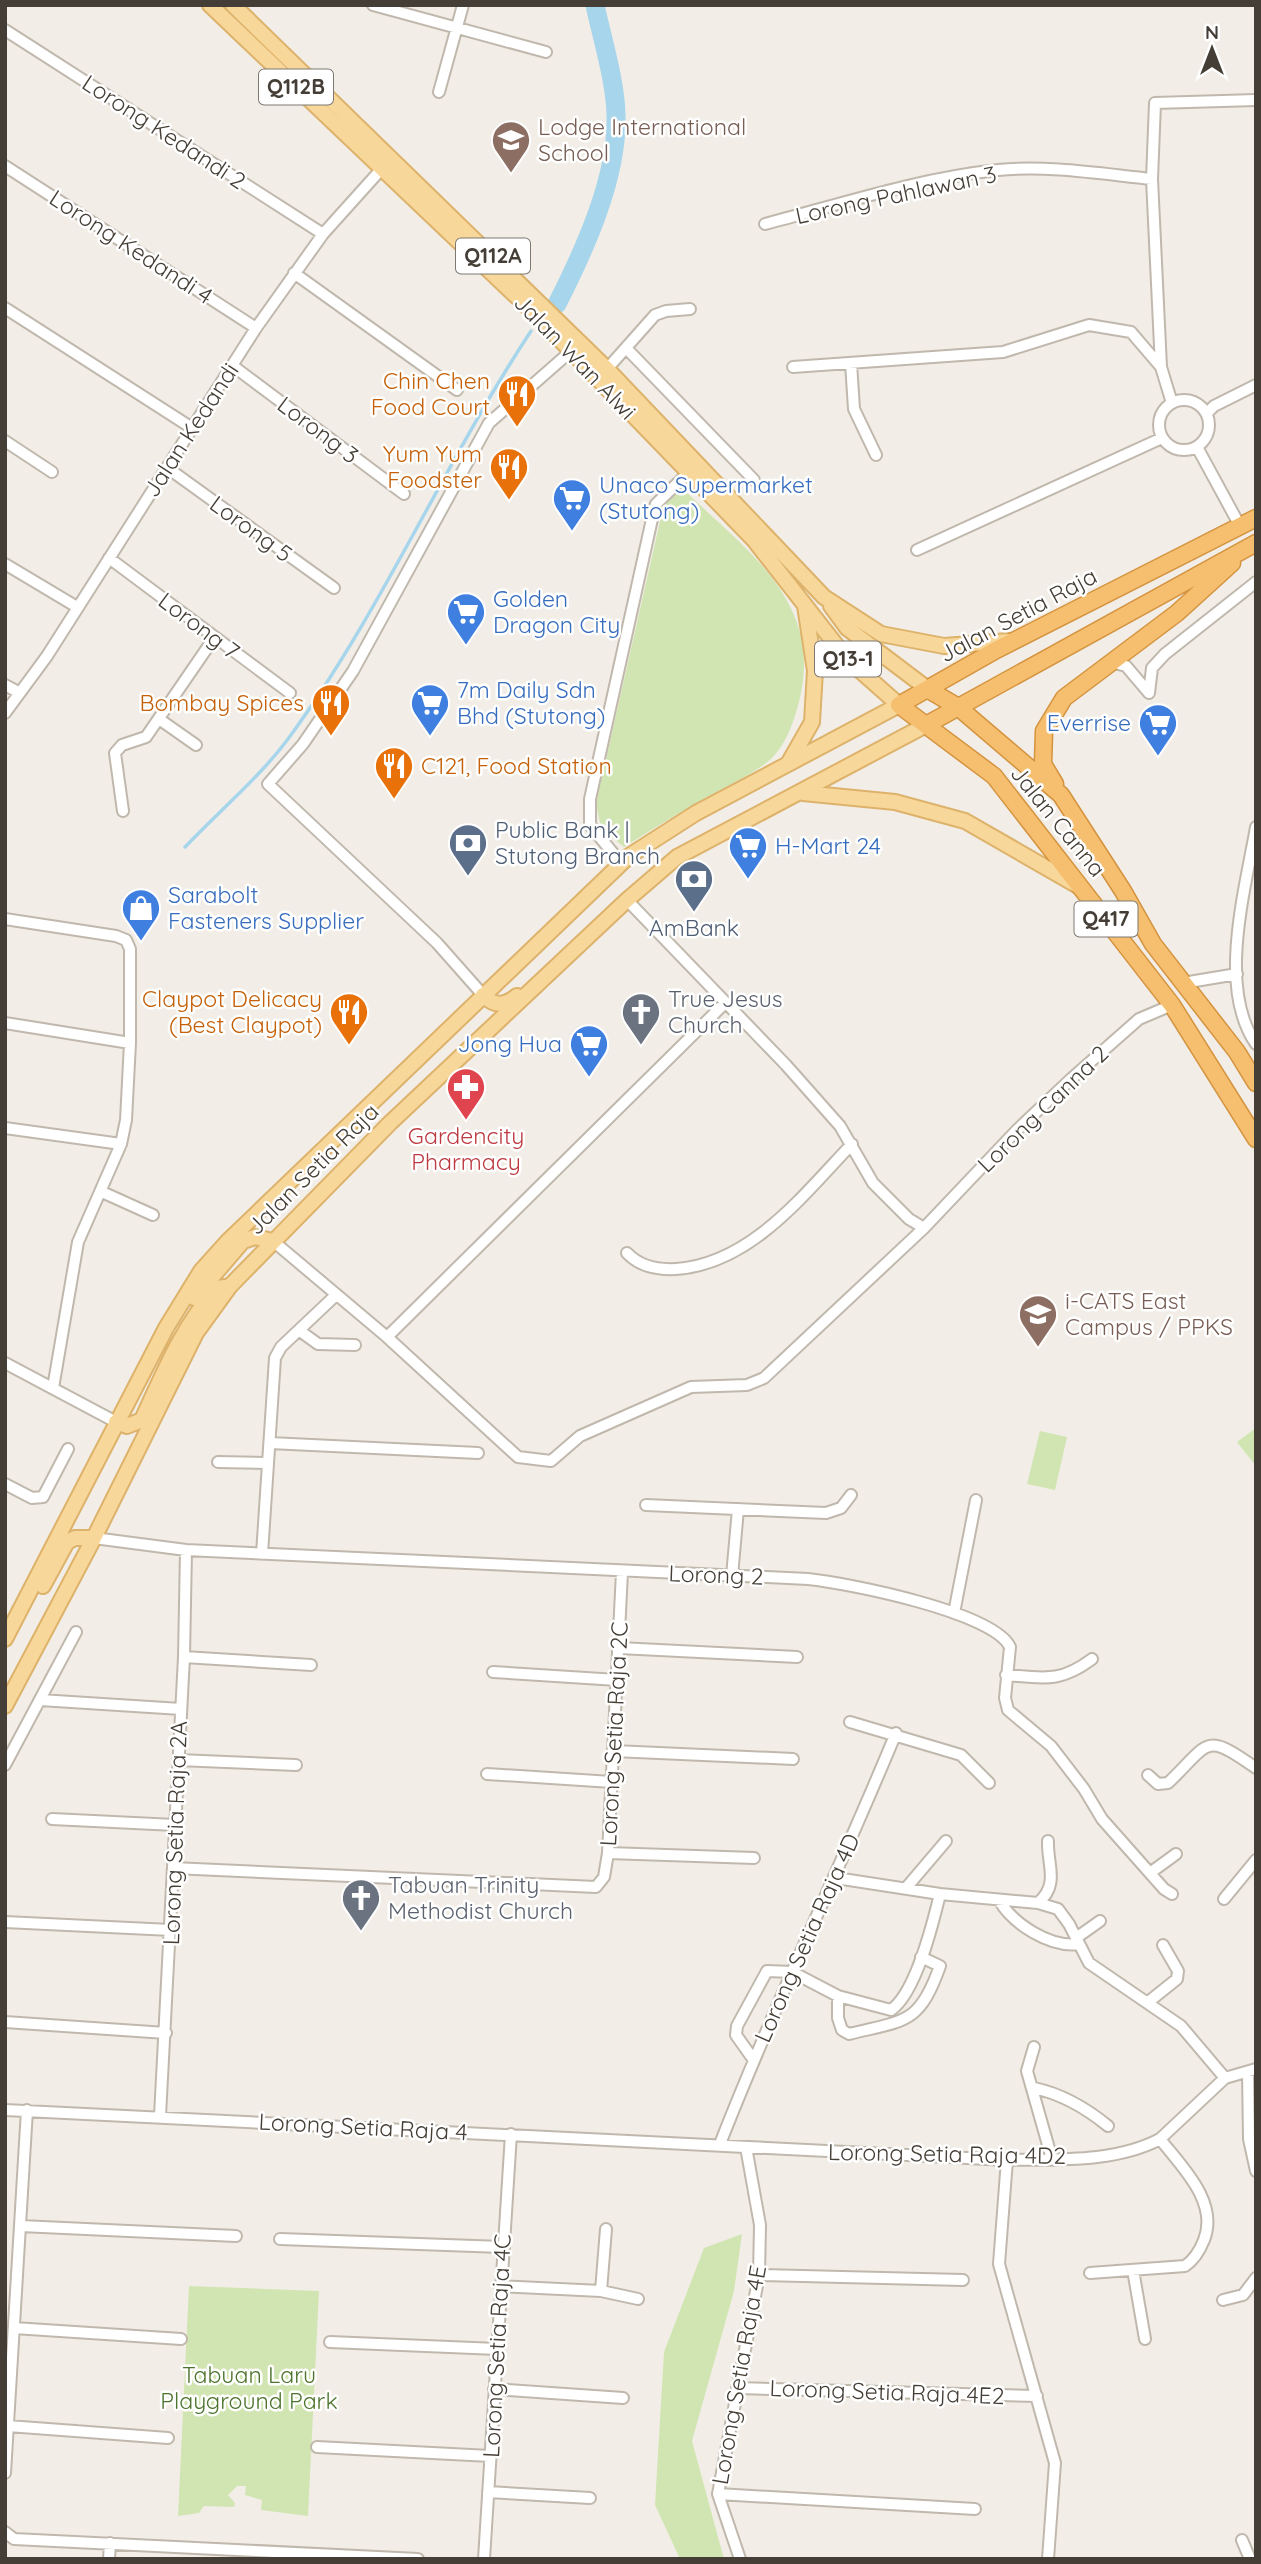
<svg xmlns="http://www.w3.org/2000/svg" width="1261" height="2564" viewBox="0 0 1261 2564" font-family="Quicksand,sans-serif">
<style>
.green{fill:#d1e5b2}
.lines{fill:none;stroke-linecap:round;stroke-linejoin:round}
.stream{stroke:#a7d5ec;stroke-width:3.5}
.river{stroke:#a7d5ec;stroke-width:19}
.minor-casing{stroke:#c0b8ad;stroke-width:14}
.major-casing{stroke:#ddb26b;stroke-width:18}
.highway-casing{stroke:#d4933f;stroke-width:19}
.minor{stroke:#fff;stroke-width:10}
.major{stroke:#f8d79a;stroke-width:14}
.highway{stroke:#f5bf6f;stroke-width:16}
.labels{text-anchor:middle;stroke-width:5;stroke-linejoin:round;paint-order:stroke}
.shield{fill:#fff;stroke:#7d7872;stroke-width:2}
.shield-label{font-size:21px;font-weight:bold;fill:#453e36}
.education-label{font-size:23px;fill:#785e54;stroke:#fff;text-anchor:start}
.street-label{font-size:23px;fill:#453e36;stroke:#fff}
.food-label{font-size:23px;fill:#c56008;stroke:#fff;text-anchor:end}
.shop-label{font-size:23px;fill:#366cbe;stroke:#fff;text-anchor:start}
.service-label{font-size:23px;fill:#4e5e75;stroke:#fff;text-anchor:start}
.worship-label{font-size:23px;fill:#5b616d;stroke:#fff;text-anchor:start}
.health-label{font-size:23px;fill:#be3a42;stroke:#fff}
.park-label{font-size:23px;fill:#4d742d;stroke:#fff}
</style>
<rect width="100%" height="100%" fill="#f2eee7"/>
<path class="green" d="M681 487C745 550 825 601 799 702 794 721 786 745 771 759 753 774 728 786 707 797 678 813 651 830 624 847L601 828 596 803 661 517 666 504Z
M1256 1428V1466L1237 1442Z
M1040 1431 1067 1437 1055 1490 1027 1484Z
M742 2234 734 2291 692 2441 724 2559H680L655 2505 664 2352 704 2248Z
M189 2286 319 2291 308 2516 261 2510 262 2500 245 2495 246 2486H237L228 2495 235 2503 234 2507 204 2506 199 2513 178 2516Z"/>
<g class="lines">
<path class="stream" d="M185 847C218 812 259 778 288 739 382 611 444 463 531 331"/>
<path class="river" d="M557 304C584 251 618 177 616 116 616 84 602 38 595 5"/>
<g class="minor-casing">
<path id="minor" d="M373 5 546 52
M5 30 323 234
M439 92 463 5
M5 166 256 328
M765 224C841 204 920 178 998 170 1049 165 1102 174 1152 179
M294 273 457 390
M5 308 192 428
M626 348 754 480
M851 363 854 409 876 455
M233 366 404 494
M793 367 1003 352 1089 325 1131 332 1161 367
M607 369 655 315 666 311 690 309
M1159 425a25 25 0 1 1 50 0a25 25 0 1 1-50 0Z
M1172 403 1161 367 1152 179 1155 103 1256 100
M1207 413 1214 406 1256 385
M5 441 52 472
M1197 447 1240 526
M169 469 334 588
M917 550 1162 438
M109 558 290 693
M5 564 77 607
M1111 662 1126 666 1149 693
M5 685 20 693
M1149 693 1152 668 1165 654 1256 582
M5 713 47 656 256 328 323 234 385 165
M159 719 196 745
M123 811 115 753 122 745 146 737 214 638
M1256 827C1245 891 1217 988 1256 1044
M621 863 590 825V799L654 510 656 504 688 473
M627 900 786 1065 840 1126 873 1183 909 1219 924 1228
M5 919 116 936 126 940 130 949V1043L126 1120 121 1144 78 1242 53 1388
M1183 983 1237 974
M483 995 437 943 268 784 303 744 353 671 489 423 570 352
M5 1023 130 1043
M5 1128 121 1144
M102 1192 153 1215
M273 1241 387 1337 518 1457 551 1461 580 1436 691 1387 747 1385 764 1378 924 1228 1017 1130 1071 1079 1139 1019 1172 1005
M627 1253C640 1267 657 1270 676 1269 751 1264 804 1194 852 1144
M300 1331 318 1344 355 1345
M387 1337 724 1004
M5 1363 116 1422
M270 1443 478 1453
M218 1462 268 1463
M5 1484 32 1498 43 1497 68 1449
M646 1505 826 1513 841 1508 851 1495
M94 1538 186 1550 808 1579C847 1583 994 1612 1010 1647L1005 1698 1008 1710 1051 1746 1084 1789 1102 1819 1164 1889 1172 1894
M262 1554 275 1358 281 1347 336 1295
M732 1576 738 1509
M954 1613 976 1500
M619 1648 797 1657
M184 1657 311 1665
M493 1672 617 1680
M1006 1675C1044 1678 1060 1683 1092 1659
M40 1700 181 1709
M850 1722 961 1755 989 1783
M614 1751 793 1759
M178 1760 296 1765
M5 1765 76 1632
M487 1774 612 1782
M1148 1775 1158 1784 1168 1783C1211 1742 1203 1731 1256 1768
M52 1819 175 1825
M608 1853 754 1858
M173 1868 596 1887 604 1877 608 1853 622 1572
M1150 1873 1176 1854
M836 1878 940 1894 1038 1903 1058 1909 1069 1924 1089 1963 1181 2026 1225 2078
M906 1888 946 1841
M1224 1899 1256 1860
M999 1900C1013 1924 1050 1948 1079 1944
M1038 1903C1060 1884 1047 1865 1048 1841
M5 1922 171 1930
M1076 1938 1100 1921
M838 1996V2018L842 2030 849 2034C905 2020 919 2025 940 1966L921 1957
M1147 2003 1177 1979 1178 1971 1163 1945
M5 2022 166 2033
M1034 2047 1027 2071 1052 2159
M753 2059 736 2035 737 2026 767 1971 792 1972 838 1996 891 2010C916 1993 933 1923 940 1894
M1248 2072 1249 2139 1256 2171
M1034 2088C1062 2094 1086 2108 1108 2126
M5 2110 1007 2160C1056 2159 1115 2163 1160 2139L1225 2078 1256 2069
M160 2116 184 1657 186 1550
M720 2144C774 2005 839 1871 896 1733
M1007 2160 999 2264 1055 2463 1048 2559
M21 2226 236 2236
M280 2239 502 2247
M1133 2270 1145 2339
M1090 2273 1185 2266C1194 2260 1200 2250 1204 2240 1219 2202 1182 2167 1160 2139
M759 2275 963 2280
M500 2286 601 2291 638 2299
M601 2291 606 2229
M1223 2300 1243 2295 1256 2278
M14 2328 181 2339
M330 2342 497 2349
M737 2388 1037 2396
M494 2389 623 2398
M8 2426 168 2438
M317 2447 490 2456
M5 2473 27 2110
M488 2492 590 2498
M718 2494 975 2509
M5 2532 14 2539 418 2559
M1242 2540 1250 2559
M109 2559 110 2543
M484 2559 511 2134
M740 2559 718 2494 759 2275 760 2225 746 2147"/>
</g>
<g class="major-casing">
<path id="major" d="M233 5 607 369 824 597 881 634 944 646 1009 641
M831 606 847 628 929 690
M788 764 812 722 815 671 805 606
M803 793 895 802 965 821 1078 886
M483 995C495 1007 504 1006 517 996
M194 1298 243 1241 255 1237 273 1241
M116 1422 127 1426 142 1420C163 1374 183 1325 217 1288L225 1287
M43 1586 67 1542 75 1538H94
M5 1639 166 1328 201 1271 228 1241 629 856 696 813 899 705 847 659 754 540 537 316 210 5
M5 1706 94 1538 196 1333 230 1286 390 1123 627 900 677 857 926 725"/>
</g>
<g class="highway-casing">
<path id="highway" d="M1256 518 996 650 899 705 994 776 1172 1005 1256 1139
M929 690 958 707 1061 795 1123 891 1153 944 1237 1052 1256 1083
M926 725 1256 543
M1055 784 1043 764 1044 731 1064 698 1177 613 1232 563"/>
</g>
<use href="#minor" class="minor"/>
<use href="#major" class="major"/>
<use href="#highway" class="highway"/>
</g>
<defs>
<g id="school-pin" transform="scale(2.0125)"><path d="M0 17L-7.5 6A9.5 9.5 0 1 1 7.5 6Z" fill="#8d6e63" stroke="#fff"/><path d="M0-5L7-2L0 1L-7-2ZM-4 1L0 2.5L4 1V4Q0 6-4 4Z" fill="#fff"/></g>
<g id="restaurant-pin" transform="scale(2.0125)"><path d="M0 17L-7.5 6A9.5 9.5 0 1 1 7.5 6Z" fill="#e8710a" stroke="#fff"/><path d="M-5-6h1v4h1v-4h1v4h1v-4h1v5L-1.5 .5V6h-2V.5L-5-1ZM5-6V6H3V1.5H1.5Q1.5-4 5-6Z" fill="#fff"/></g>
<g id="supermarket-pin" transform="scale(2.0125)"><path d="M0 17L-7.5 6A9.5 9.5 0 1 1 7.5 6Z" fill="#3f7fe0" stroke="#fff"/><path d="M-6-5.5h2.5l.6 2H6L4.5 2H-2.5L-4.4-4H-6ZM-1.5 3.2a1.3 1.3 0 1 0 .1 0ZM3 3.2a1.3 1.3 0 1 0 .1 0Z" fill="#fff"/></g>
<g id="bank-pin" transform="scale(2.0125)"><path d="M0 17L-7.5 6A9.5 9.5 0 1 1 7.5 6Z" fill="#5c6f8a" stroke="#fff"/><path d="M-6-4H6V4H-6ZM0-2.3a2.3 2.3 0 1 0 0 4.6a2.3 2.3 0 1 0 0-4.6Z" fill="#fff"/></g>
<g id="shop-pin" transform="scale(2.0125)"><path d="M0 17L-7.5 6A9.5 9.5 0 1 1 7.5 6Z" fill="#3f7fe0" stroke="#fff"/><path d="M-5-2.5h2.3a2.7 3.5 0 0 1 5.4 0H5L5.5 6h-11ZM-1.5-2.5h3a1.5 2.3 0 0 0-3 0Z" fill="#fff"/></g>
<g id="church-pin" transform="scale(2.0125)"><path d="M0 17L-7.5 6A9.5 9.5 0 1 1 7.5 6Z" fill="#6b7280" stroke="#fff"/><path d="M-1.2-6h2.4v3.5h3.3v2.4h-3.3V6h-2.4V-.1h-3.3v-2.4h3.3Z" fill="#fff"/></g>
<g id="pharmacy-pin" transform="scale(2.0125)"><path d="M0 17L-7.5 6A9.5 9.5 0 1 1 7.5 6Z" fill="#e0444e" stroke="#fff"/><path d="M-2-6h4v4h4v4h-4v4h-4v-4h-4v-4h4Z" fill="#fff"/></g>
<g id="university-pin" transform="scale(2.0125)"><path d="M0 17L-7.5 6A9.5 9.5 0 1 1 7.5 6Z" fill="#8d6e63" stroke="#fff"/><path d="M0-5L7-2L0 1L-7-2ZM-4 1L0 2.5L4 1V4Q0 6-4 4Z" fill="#fff"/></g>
</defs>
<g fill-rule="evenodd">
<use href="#school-pin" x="511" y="140"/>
<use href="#restaurant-pin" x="517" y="394"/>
<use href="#restaurant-pin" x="509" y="467"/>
<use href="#supermarket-pin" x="572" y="498"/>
<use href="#supermarket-pin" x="466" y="612"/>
<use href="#restaurant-pin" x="331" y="703"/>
<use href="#supermarket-pin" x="430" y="703"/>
<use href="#supermarket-pin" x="1158" y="723"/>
<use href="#restaurant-pin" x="394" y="766"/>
<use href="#bank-pin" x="468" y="843"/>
<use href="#supermarket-pin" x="748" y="846"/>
<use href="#bank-pin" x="694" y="879"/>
<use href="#shop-pin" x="141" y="908"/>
<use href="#restaurant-pin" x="349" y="1012"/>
<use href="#church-pin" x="641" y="1012"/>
<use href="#supermarket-pin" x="589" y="1044"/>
<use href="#pharmacy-pin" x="466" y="1087"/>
<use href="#university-pin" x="1038" y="1314"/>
<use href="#church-pin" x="361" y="1898"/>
</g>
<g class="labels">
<g class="shield">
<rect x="259" y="69.5" width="74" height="35" rx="5"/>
<rect x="456" y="238.5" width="74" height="35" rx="5"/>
<rect x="815" y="641.5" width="66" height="35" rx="5"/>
<rect x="1074.5" y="901.5" width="63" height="35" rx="5"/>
</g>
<g class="shield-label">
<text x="296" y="94">Q112B</text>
<text x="493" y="263">Q112A</text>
<text x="848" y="666">Q13-1</text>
<text x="1106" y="926">Q417</text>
</g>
<g class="education-label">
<text x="538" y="135">Lodge International<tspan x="538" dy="26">School</tspan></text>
<text x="1065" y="1309">i-CATS East<tspan x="1065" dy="26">Campus / PPKS</tspan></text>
</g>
<g class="street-label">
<text transform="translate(164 132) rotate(33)" y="8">Lorong Kedandi 2</text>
<text transform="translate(896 195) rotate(-12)" y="8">Lorong Pahlawan 3</text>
<text transform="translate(131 247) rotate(33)" y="8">Lorong Kedandi 4</text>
<text transform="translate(575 357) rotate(46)" y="8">Jalan Wan Alwi</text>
<text transform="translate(191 430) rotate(-57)" y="8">Jalan Kedandi</text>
<text transform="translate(318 430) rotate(37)" y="8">Lorong 3</text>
<text transform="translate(251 529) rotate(36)" y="8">Lorong 5</text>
<text transform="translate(1018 615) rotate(-28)" y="8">Jalan Setia Raja</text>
<text transform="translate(199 626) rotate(37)" y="8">Lorong 7</text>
<text transform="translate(1058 821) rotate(51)" y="8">Jalan Canna</text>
<text transform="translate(1043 1109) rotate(-44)" y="8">Lorong Canna 2</text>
<text transform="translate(313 1169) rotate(-45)" y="8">Jalan Setia Raja</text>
<text transform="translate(716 1575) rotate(2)" y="8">Lorong 2</text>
<text transform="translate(614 1734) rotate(-87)" y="8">Lorong Setia Raja 2C</text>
<text transform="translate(175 1833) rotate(-88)" y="8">Lorong Setia Raja 2A</text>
<text transform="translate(807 1938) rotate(-66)" y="8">Lorong Setia Raja 4D</text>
<text transform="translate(363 2127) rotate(3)" y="8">Lorong Setia Raja 4</text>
<text transform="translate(947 2154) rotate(1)" y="8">Lorong Setia Raja 4D2</text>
<text transform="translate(497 2346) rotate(-87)" y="8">Lorong Setia Raja 4C</text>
<text transform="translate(739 2375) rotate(-80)" y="8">Lorong Setia Raja 4E</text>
<text transform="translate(887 2392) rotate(2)" y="8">Lorong Setia Raja 4E2</text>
</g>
<g class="food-label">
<text x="490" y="389">Chin Chen<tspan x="490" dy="26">Food Court</tspan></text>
<text x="482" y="462">Yum Yum<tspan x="482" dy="26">Foodster</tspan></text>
<text x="304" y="711">Bombay Spices</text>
<text x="421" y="774" text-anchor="start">C121, Food Station</text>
<text x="322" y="1007">Claypot Delicacy<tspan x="322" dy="26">(Best Claypot)</tspan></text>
</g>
<g class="shop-label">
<text x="599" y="493">Unaco Supermarket<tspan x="599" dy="26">(Stutong)</tspan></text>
<text x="493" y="607">Golden<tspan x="493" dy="26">Dragon City</tspan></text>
<text x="457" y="698">7m Daily Sdn<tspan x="457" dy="26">Bhd (Stutong)</tspan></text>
<text x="1131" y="731" text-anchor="end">Everrise</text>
<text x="775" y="854">H-Mart 24</text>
<text x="168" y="903">Sarabolt<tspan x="168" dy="26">Fasteners Supplier</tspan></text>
<text x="562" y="1052" text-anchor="end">Jong Hua</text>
</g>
<g class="service-label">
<text x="495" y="838">Public Bank |<tspan x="495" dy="26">Stutong Branch</tspan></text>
<text x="694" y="936" text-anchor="middle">AmBank</text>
</g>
<g class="worship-label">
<text x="668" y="1007">True Jesus<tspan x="668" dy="26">Church</tspan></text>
<text x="388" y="1893">Tabuan Trinity<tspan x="388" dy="26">Methodist Church</tspan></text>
</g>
<g class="health-label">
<text x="466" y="1144">Gardencity<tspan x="466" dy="26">Pharmacy</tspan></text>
</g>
<g class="park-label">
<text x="249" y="2383">Tabuan Laru<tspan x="249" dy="26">Playground Park</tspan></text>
</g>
</g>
<rect width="1261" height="2564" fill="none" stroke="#453e36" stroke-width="14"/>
<g transform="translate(1212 49)" stroke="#ffffff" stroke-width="5" paint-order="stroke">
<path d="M0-5L12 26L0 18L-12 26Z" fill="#453e36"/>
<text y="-10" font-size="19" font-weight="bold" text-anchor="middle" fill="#453e36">N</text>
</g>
</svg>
